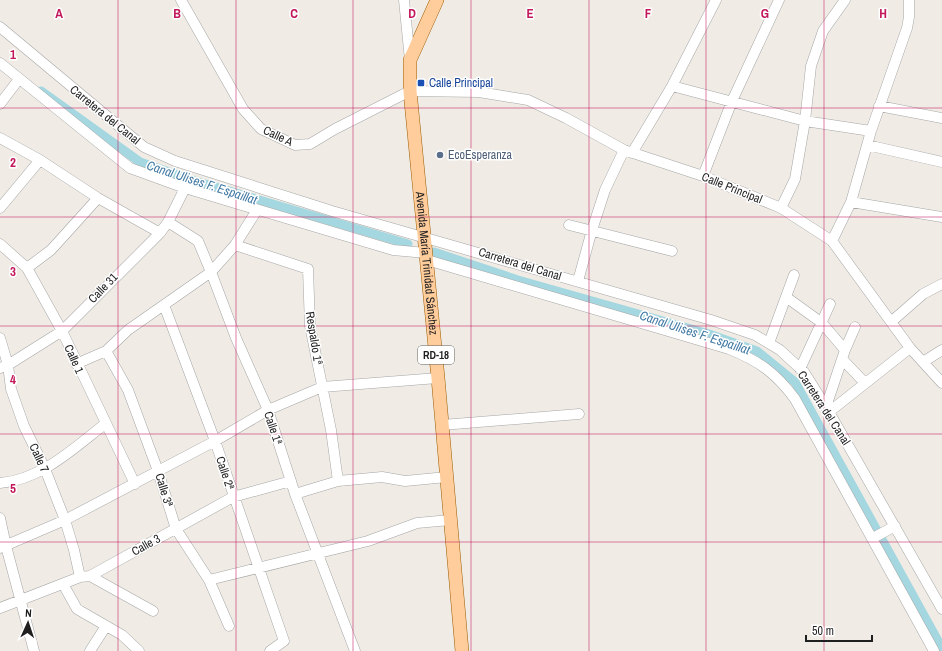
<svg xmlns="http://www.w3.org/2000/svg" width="942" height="651" viewBox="0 0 942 651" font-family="'Archivo Narrow',sans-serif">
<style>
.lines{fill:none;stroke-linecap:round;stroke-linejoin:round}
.canal{stroke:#a4d7e0;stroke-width:9}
.minor-casing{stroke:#a6a6a6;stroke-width:11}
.major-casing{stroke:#9b5c00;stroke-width:14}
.minor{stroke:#fff;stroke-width:10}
.major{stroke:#ffcc9c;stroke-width:13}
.grid{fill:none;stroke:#c2185b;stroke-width:1;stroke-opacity:0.55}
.transit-dot{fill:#1a4fb4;stroke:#fff;stroke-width:1.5}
.service-dot{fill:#5c6f8a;stroke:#fff;stroke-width:1.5}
.labels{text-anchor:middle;stroke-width:3;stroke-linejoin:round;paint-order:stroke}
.shield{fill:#fff;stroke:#626262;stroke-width:1}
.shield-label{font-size:11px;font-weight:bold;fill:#1f1f1f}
.transit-label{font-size:12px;fill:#164399;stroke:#fff;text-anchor:start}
.street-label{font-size:12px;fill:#1f1f1f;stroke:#fff}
.service-label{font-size:12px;fill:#4e5e75;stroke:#fff;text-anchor:start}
.water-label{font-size:13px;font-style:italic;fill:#427aa4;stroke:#fff}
.grid-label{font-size:13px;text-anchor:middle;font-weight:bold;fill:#c2185b;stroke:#fff;stroke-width:3;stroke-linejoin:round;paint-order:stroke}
</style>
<rect width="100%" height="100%" fill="#f0ece5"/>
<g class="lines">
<path class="canal" d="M41 91 140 162 195 181 408 244
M434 252 518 280 709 334 757 351 795 382 942 648"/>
<g class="minor-casing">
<path id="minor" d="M181 0 243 109 261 129 295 145 310 144 335 129 410 91 479 92 528 100 566 118 624 150 703 176 781 208 832 241 910 348 942 383
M404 0 410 60
M0 27 144 147 175 161 332 211 711 320 755 335 780 350 804 372 829 412 942 609
M0 63 130 168 185 188 393 250 426 253
M672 86 805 121 871 131
M0 104 19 79
M879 106 942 118
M0 138 40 160 98 198 160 233
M867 145 942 162
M632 153 672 86 716 0
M703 176 732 101 779 0
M851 202 942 217
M0 208 40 160
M781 208 795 179 805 121 811 66 823 31 845 0
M168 222 198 241 211 272 236 338 268 410 295 494 355 651
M569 225 672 251
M832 241 851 202 871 131 907 28 909 17V0
M0 244 27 268 62 331 135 484
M235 245 308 269 310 326 331 430 338 481
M427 260 729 349C759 361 776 373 795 399L934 651
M27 268 51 250 98 198
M578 281 592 230 605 190 624 150
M786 297 822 323 845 350
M164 305 215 441 284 641 270 651
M891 322 923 294 942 284
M0 338 8 365 11 389 24 426 45 469 65 520 74 550 80 577
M769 343 794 275
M106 351 128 390 158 471 176 529 209 580 229 626
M842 359 865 383
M923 362 942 350
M76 364 106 351 128 330 211 272 235 245 257 210
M0 368 8 365 62 331 160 233 168 222 185 188
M800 369 830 304
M826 407 845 350 855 327
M829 412 910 348
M442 425 579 414
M0 483C41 480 74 448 105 424
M295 494 338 481 382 477 405 481 447 477
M0 518 6 546 34 651
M873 538 895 526
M0 548 65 520 215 441 268 410 322 387 438 378
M90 576 153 611
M209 580 368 541 417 523 450 520
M63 584 77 609 122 635 139 651
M0 608 80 577 90 576 233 497 291 481
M90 651 106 626"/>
</g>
<g class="major-casing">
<g id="major">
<path id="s1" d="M437 0 410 60V91L438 378 462 651"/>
</g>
</g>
<use href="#minor" class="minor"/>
<use href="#major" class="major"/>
</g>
<path class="grid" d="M118 0V651M236 0V651M353 0V651M471 0V651M589 0V651M706 0V651M824 0V651M0 108H942M0 217H942M0 326H942M0 434H942M0 542H942"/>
<rect class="transit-dot" x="417" y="79" width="8" height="8" rx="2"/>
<circle class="service-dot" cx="440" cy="155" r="4"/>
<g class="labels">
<rect class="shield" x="418" y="346" width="36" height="18" rx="3"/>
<g class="shield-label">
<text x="436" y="359">RD-18</text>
</g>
<g class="transit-label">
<text x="429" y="87">Calle Principal</text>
</g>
<g class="street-label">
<text transform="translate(105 115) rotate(39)" y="4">Carretera del Canal</text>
<text transform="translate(278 136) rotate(25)" y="4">Calle A</text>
<text transform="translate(732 188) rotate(22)" y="4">Calle Principal</text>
<text dy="4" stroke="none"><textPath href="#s1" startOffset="270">Avenida María Trinidad Sánchez</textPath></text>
<text transform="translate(520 264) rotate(17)" y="4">Carretera del Canal</text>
<text transform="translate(103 288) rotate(-46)" y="4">Calle 31</text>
<text transform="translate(314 338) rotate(81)" y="4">Respaldo 1ª</text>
<text transform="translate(74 359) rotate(66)" y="4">Calle 1</text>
<text transform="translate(824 408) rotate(57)" y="4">Carretera del Canal</text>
<text transform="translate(273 428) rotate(72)" y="4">Calle 1ª</text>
<text transform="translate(39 458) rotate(65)" y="4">Calle 7</text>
<text transform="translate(225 473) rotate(72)" y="4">Calle 2ª</text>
<text transform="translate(164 490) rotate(73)" y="4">Calle 3ª</text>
<text transform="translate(146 545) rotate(-29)" y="4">Calle 3</text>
</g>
<g class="service-label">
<text x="448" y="159">EcoEsperanza</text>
</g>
<g class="water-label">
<text transform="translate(202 182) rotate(18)" y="5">Canal Ulises F. Espaillat</text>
<text transform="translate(695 332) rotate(18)" y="5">Canal Ulises F. Espaillat</text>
</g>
</g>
<g class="grid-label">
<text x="59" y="18">A</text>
<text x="177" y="18">B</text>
<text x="294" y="18">C</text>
<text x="412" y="18">D</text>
<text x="530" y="18">E</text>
<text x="648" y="18">F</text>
<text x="765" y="18">G</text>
<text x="883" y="18">H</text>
<text x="13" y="59">1</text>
<text x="13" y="167">2</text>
<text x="13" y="276">3</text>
<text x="13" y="384">4</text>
<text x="13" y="493">5</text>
</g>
<g transform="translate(28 623) rotate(3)" stroke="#ffffff" stroke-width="3" paint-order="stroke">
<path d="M0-3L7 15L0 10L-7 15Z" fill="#1f1f1f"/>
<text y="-6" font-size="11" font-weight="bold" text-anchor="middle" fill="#1f1f1f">N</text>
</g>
<path d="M806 635v6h66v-6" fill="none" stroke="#1f1f1f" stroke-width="2"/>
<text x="812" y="635" font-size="12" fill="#1f1f1f" stroke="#ffffff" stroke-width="3" paint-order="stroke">50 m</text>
</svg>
